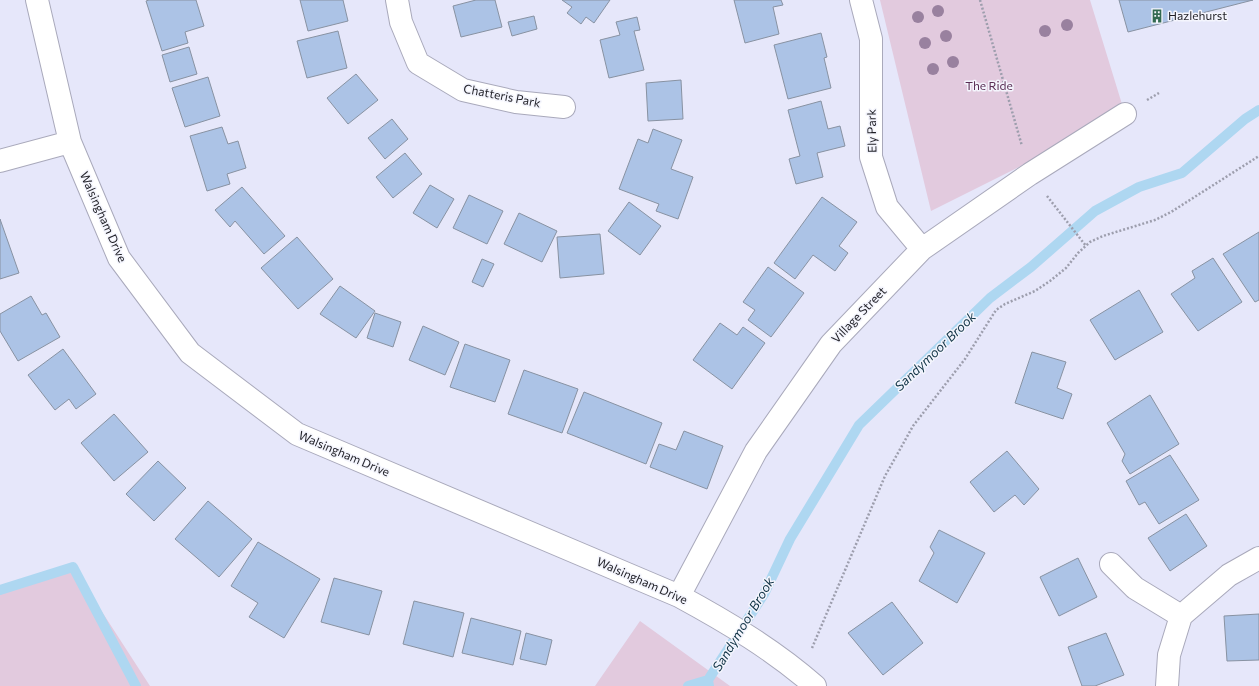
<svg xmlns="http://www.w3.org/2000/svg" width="1259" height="686" viewBox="0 0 1259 686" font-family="Commissioner,sans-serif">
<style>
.green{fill:#e2cade}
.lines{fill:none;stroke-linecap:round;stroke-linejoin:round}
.stream{stroke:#aed7f1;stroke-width:10}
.building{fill:#acc3e6;stroke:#8892a2}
.street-casing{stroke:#a9a9bb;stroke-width:24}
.path{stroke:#9d9ead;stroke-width:2.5;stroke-dasharray:2 2;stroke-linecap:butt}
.street{stroke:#fff;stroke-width:22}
.tree{fill:#99819f}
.labels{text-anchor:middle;stroke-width:3;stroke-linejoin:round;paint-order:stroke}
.poi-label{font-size:12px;fill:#1f1f26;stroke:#f4f5fd;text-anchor:start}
.park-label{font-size:12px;fill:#5a2d54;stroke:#f4f5fd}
.street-label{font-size:12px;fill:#1f1f26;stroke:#f4f5fd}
.water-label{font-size:13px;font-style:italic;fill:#103345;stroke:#f4f5fd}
</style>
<rect width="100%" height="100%" fill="#e6e7fa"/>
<path class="green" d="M880 0H1090L1125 114 931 211Z
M73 567 150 686H0V588Z
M640 621 730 686H595Z"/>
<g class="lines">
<path class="stream" d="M0 590 73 567 136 686
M688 686 708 680
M709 686 708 680 764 594 790 539 859 425 990 298 1031 267 1095 211 1139 187 1182 173 1245 119 1259 110"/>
</g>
<path class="building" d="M149 0H196L204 26 185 32 188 43 162 51 146 1Z
M300 0H343L348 21 308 31Z
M476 0H495L502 27 461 37 453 6Z
M562 0H610L594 23 586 17 581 24 567 13 572 7Z
M734 0H781L783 5 773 7 779 34 745 43Z
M1119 0H1253L1128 32Z
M534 16 537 29 512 36 508 22Z
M637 17 640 30 634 31 644 70 609 78 600 40 620 35 616 22Z
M338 31 347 68 307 78 297 41Z
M821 33 827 57 824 58 831 88 788 99 774 45Z
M189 47 197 74 170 82 162 55Z
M356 74 378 100 348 124 327 98Z
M208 77 220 116 185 127 172 88Z
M681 80 683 119 648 121 646 83Z
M821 101 828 129 840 126 845 146 817 153 823 177 796 184 789 159 800 156 788 110Z
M392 119 408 139 385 159 368 138Z
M222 127 228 144 238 141 246 168 227 174 230 184 207 191 190 136Z
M653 129 682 140 671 169 693 177 678 219 656 211 659 204 619 189 638 139 648 143Z
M405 153 422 174 393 198 376 177Z
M430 185 454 199 437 228 413 213Z
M242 187 285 236 264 254 235 221 230 227 215 210Z
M469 195 503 211 487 244 453 228Z
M822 197 857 222 839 246 848 253 835 271 813 255 795 279 774 263Z
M629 202 661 226 640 255 608 231Z
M519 213 557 231 542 262 504 244Z
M0 219 19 273 0 279Z
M1259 232V300L1255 302 1223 254Z
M600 234 604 274 560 278 557 237Z
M297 237 333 279 298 309 261 268Z
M1213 258 1242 302 1198 331 1171 294 1195 278 1192 271Z
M482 259 494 264 483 287 472 282Z
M768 267 804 293 771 337 748 320 755 310 743 302Z
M340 286 375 311 356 338 320 314Z
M1139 290 1163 332 1115 360 1090 320Z
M31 296 42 315 46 313 60 337 18 361 0 331V314Z
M375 313 401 322 393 347 367 338Z
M720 323 737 335 743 327 765 343 732 389 693 360Z
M423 326 459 342 445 375 409 360Z
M465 344 510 360 495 402 450 387Z
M63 349 96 394 76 409 69 399 55 410 28 375Z
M1032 352 1066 362 1057 388 1072 394 1063 419 1015 403Z
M524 370 578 389 562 433 508 414Z
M584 392 662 423 646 464 567 433Z
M1150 395 1179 444 1130 474 1122 461 1125 454 1107 423Z
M114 414 148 452 114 481 81 443Z
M684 431 723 446 707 489 650 467 659 444 676 450Z
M1007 451 1039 489 1024 505 1015 495 994 512 970 482Z
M1170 455 1199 500 1159 524 1145 502 1139 505 1126 481Z
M158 461 186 488 154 521 126 494Z
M208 501 252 539 219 577 175 539Z
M1186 514 1207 546 1170 571 1148 538Z
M939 530 985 553 957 603 919 581 934 553 930 547Z
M258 542 320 579 284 638 249 617 258 603 231 586Z
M1078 558 1097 597 1059 616 1040 577Z
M334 578 382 591 369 635 321 622Z
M414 601 464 613 453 657 403 644Z
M892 602 923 643 883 675 848 633Z
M1259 614V660L1227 661 1224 616Z
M471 618 521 631 513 665 462 653Z
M526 633 552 640 546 665 520 659Z
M1106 633 1124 675 1095 686H1082L1068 647Z"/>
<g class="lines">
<g class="street-casing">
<path id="street" d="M37 0 70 142 119 258 190 353 297 434 679 596C727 622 774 650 815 686
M397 0 401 22 418 63 463 90 516 102 564 107
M861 0 871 39V157L887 207 922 249
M0 161 70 142
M1111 564 1135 588 1181 616
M679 596 756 451 831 344 922 249 1030 174 1125 114
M1167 686 1169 655 1181 616 1229 575 1259 558"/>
</g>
<path class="path" d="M980 0 1022 146
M1147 100 1159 93
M1047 196 1086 246
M812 648 885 476 913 426 965 359 996 310 1005 304 1035 291 1050 281 1066 268 1078 253 1090 242 1103 236 1155 220 1171 212 1259 156"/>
<use href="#street" class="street"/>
</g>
<g class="tree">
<circle cx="938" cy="11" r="6"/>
<circle cx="918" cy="17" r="6"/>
<circle cx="1067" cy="25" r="6"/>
<circle cx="1045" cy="31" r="6"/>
<circle cx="946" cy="36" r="6"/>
<circle cx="925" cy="43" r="6"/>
<circle cx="953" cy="62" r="6"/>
<circle cx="933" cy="69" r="6"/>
</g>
<defs>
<g id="building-bare" transform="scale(1.08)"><path d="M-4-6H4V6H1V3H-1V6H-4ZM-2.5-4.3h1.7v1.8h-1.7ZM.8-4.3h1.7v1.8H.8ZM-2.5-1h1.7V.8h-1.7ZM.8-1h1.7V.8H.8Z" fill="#326a51" stroke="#f4f5fd" stroke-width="2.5" paint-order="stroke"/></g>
</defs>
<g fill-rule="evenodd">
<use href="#building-bare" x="1157" y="16"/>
</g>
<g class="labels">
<g class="poi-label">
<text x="1168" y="20">Hazlehurst</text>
</g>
<g class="park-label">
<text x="989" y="90">The Ride</text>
</g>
<g class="street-label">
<text transform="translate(502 96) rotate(11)" y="4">Chatteris Park</text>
<text transform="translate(872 131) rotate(-91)" y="4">Ely Park</text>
<text transform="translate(103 217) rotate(66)" y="4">Walsingham Drive</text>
<text transform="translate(859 315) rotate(-46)" y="4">Village Street</text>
<text transform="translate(344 454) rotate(23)" y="4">Walsingham Drive</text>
<text transform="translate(642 581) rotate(24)" y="4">Walsingham Drive</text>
</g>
<g class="water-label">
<text transform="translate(935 351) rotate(-44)" y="5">Sandymoor Brook</text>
<text transform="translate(743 624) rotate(-59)" y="5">Sandymoor Brook</text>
</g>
</g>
</svg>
